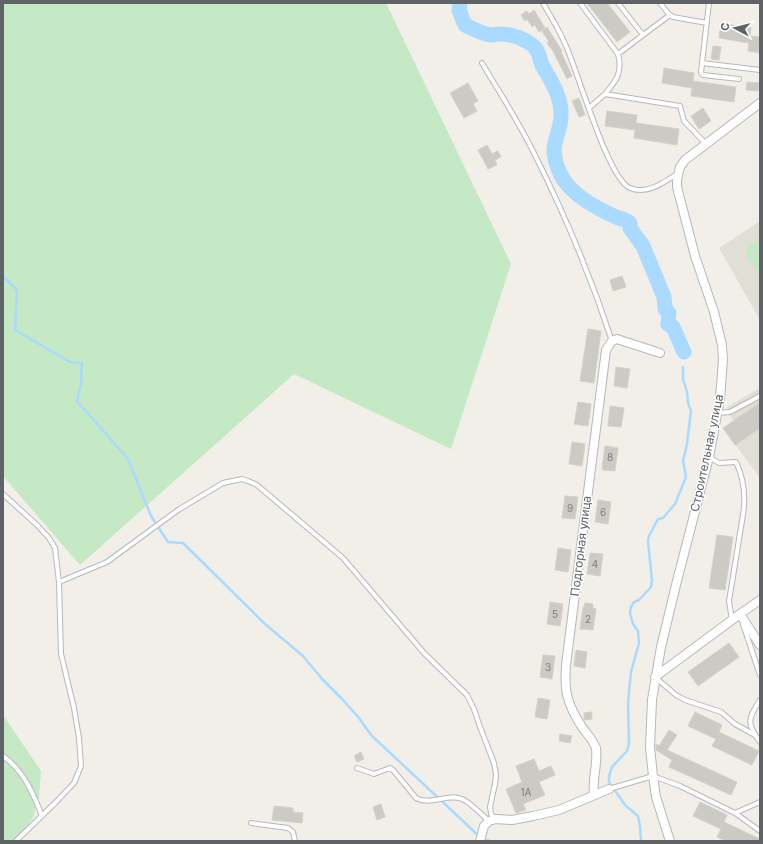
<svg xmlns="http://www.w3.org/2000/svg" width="763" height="844" viewBox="0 0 763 844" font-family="Inter,sans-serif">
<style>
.education{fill:#e1ded6}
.green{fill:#c5e8c5}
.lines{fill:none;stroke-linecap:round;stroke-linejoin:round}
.stream{stroke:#aadaff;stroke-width:2.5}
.river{stroke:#aadaff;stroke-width:15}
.building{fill:#cccac5;stroke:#d6d1c6}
.lane-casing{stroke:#b5b8bc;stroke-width:6}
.street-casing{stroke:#b5b8bc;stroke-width:10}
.lane{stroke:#fff;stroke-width:4}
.street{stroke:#fff;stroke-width:8}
.labels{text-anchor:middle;stroke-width:3;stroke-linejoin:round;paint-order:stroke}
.number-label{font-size:10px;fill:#7a7d7f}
.street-label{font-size:12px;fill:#5f6368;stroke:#fff}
</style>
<rect width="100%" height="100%" fill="#f1efe8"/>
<path class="education" d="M760 221V320L719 248Z
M760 388V478L723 428 733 421 727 407Z"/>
<path class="green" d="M3 3H386L511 264 451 449 294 374 80 565 3 476Z
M760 240V275L746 255 749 245Z
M3 715 41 771 39 796 33 818 21 835 15 841H3Z"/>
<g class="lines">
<path class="stream" d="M3 276 17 290 15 330 70 362 82 363 81 383 77 401 128 459 151 516 168 542 183 543 265 624 303 656 323 680 344 701 359 718 371 735 479 836
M483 839 490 841
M641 841 640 826 638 816 625 805 609 782V776L612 767 627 751 629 743 628 703 631 672 639 643 638 631 633 624 630 614 631 607 634 602 639 600 651 587 652 580 648 541 649 536 658 519 663 518 675 504 686 477 683 461 687 444 691 411 688 403 687 392 683 379V367"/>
<path class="river" d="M459 3 460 5 459 10 465 25C471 28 485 34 490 35 493 35 497 34 500 34 510 34 522 38 531 44 539 49 539 57 542 65 551 81 562 97 561 116 561 127 555 138 554 149 554 160 559 174 566 183 578 198 596 208 614 216 619 219 626 219 630 223V228L643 246 664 297 665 309 669 313 668 324 673 327 684 352"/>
</g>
<path class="building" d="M587 3H607L630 32 617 42Z
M534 10 545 28 539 32 535 25 532 27 527 19 525 21 521 15 527 11 529 14Z
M721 23 751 28 750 36 760 37V53L748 51 749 43 719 38Z
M547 27 562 51 561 52 572 76 567 79 553 51 547 43 549 42 542 31Z
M713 46 721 47 719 60 711 59Z
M664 68 694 73 693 81 736 87 734 102 691 96 692 88 662 83Z
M747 82 759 83 758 91 746 90Z
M468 83 478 101 473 104 477 111 464 118 450 93Z
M579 98 585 115 579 117 572 101Z
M703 108 711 121 699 129 691 116Z
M607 111 637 115 636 123 679 129 677 145 634 138 635 130 605 126Z
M487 145 492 154 498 151 501 157 495 160 497 165 488 169 478 150Z
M622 276 626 287 613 291 610 280Z
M588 329 601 331 594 383 580 381Z
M616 367 630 369 627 388 614 386Z
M578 402 591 404 588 426 574 424Z
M760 403V428L735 445 723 428Z
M610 406 624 408 621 427 608 426Z
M572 442 585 444 582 466 569 464Z
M605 446 618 448 615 471 603 470 602 468Z
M565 496 578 497 575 519 562 518Z
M598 500 611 502 608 524 595 522Z
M717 535 733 537 725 590 709 588Z
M558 548 571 550 568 572 555 570Z
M590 553 603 554 600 576 587 574Z
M550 602 563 604 560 626 547 624Z
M585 603 593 604V608L596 609 593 630 580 629 583 607H584Z
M729 643 739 657 698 686 688 672Z
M576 650 587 652 585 668 574 666Z
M543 655 555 656 552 679 540 677Z
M538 698 550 700 547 719 535 717Z
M592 712V719L584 720V713Z
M695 712 722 725 719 732 759 751 752 765 712 746 716 739 688 726Z
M669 730 677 735 667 750 737 782 731 795 669 767 672 760 656 750V744L659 746Z
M560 734 572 736 570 743 559 741Z
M361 752 364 759 357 762 354 756Z
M534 759 539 771 551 766 555 775 539 782 545 795 523 804 526 810 516 813 506 789 522 782 516 766Z
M700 802 727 815 724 822 760 839V841H726L717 837 721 829 693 816Z
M381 804 385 817 377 820 373 807Z
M274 806 293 808V812L303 813 302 823 272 820Z"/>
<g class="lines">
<g class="lane-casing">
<path id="lane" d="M543 3C551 17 560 31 566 46 578 72 608 179 630 188 647 195 663 183 677 174
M580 3 618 54 643 35 618 3
M660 3 668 13 673 17 707 23
M709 3 702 63 760 70
M643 35 670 15
M482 63C500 93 520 124 535 155 565 215 591 277 612 341
M702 63 701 73 703 75 739 79
M605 94C616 81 623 73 618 54
M589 108 605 94 680 106 684 121 706 144
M717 413 730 412 760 396
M709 457 719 463 736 462C744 479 746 496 743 515L729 601 732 620
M3 494 37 525 49 538 55 548 59 582 61 654 74 708 79 738 81 766 74 783 57 801 16 841
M59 582 107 562 178 510 223 483 242 479 248 481 257 485 343 558 424 653 467 695 474 709 480 727 494 763 496 774 495 784 490 807 491 814 495 818
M743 624 760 675
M656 678 676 695 685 700 721 712 735 724 755 735
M760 700C748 719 746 723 760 742
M3 756C24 771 33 793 42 816
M357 768 374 774 390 768 393 770 416 798C431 806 447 793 462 799 470 802 482 815 489 821
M609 789 653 776 680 786 735 813 760 802
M735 813 760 831
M251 823 288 828 293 832 295 841"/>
</g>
<g class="street-casing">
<path id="street" d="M740 614 760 600
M655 677 740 614 760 645
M594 795C592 779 598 764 596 748 593 740 587 734 582 727 567 704 564 691 566 665L606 350 612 341 617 339 660 353
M480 841 484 826 489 821 496 819 512 820 533 816 559 810 609 789
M670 841 656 797 653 776 650 747 652 700 661 647 676 585 709 457 720 399 723 359 722 345 714 312 695 256 677 187V180L680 167 685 160 760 103"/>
</g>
<use href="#lane" class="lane"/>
<use href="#street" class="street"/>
</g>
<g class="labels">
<g class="number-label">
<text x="610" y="461">8</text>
<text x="570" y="512">9</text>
<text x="603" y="516">6</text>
<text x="595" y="568">4</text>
<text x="555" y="618">5</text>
<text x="588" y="623">2</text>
<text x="548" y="671">3</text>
<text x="526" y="796">1А</text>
</g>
<g class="street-label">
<text transform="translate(707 453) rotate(-78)" y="4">Строительная улица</text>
<text transform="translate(581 546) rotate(-83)" y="4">Подгорная улица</text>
</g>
</g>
<rect width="763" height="844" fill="none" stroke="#5f6368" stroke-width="8"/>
<g transform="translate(735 28) rotate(277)" stroke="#ffffff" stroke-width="3" paint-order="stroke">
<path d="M0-3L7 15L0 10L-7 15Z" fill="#5f6368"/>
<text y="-6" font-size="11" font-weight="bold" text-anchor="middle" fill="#5f6368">С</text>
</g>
</svg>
